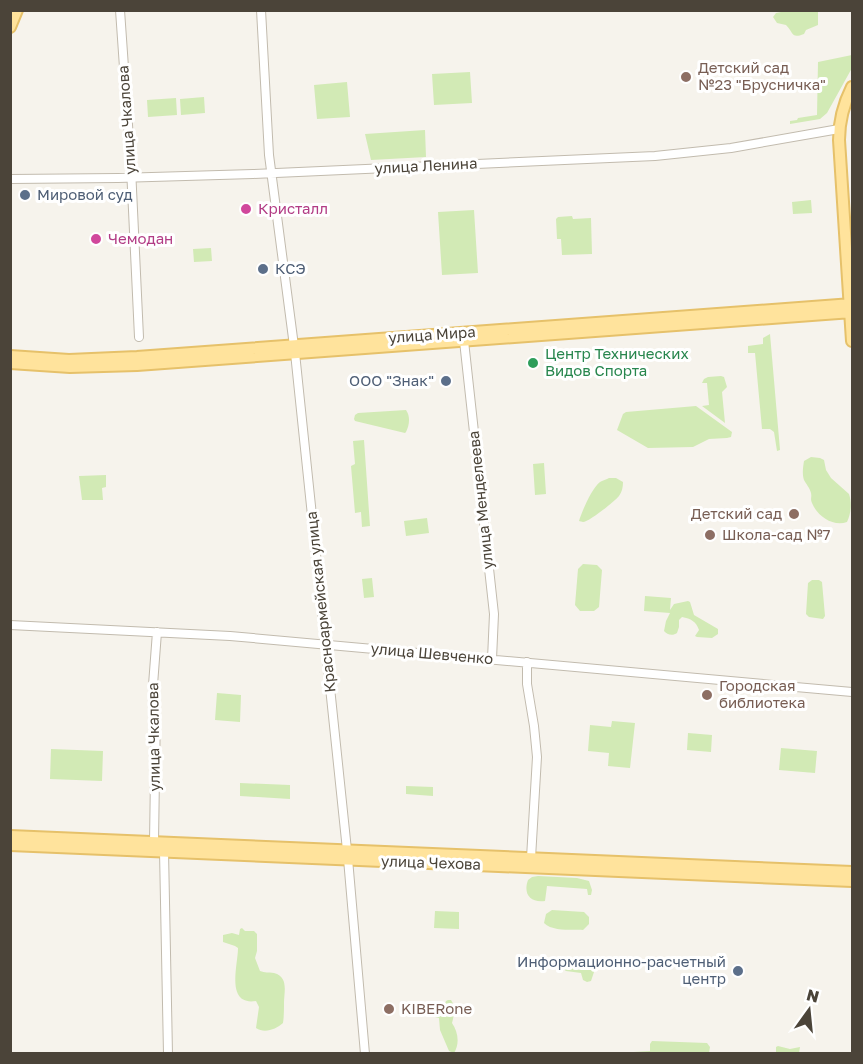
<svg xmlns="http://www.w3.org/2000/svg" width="863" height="1064" viewBox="0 0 863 1064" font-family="'Golos Text',sans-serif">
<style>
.green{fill:#d2eab5}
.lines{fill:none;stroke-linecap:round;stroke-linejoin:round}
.minor-casing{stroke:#c2bbae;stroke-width:10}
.major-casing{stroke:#e6c16a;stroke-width:14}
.minor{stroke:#fff;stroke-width:8}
.major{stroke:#ffe39c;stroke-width:10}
.education-dot{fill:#8d6e63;stroke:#fff;stroke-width:2}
.service-dot{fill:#5c6f8a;stroke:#fff;stroke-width:2}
.hotel-dot{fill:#d1479c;stroke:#fff;stroke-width:2}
.leisure-dot{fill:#2e9e5b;stroke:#fff;stroke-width:2}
.labels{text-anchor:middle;stroke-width:6;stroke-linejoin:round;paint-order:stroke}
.education-label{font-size:15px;fill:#785e54;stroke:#fff;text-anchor:start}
.street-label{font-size:15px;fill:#4b4439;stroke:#fff}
.service-label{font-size:15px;fill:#4e5e75;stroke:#fff;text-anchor:start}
.hotel-label{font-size:15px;fill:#b23c85;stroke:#fff;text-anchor:start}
.leisure-label{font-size:15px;fill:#27864d;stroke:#fff;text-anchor:start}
</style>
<rect width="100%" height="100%" fill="#f6f3ec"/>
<path class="green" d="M786 11H818V25L806 30 804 34C791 39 794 33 786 25L777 23 773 17 776 13Z
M852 55V68L827 113 820 119 790 124V121L797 120 798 118 817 115 818 62Z
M470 72 472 103 434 105 432 74Z
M347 82 350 117 317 119 314 85Z
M204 97 205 113 181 115 180 99Z
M176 98 177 115 148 117 147 100Z
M425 130 426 157 371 160 365 134Z
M811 200 812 213 793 214 792 202Z
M474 210 478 273 442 275 438 212Z
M572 216 573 219 591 218 592 254 562 255 561 239H557L556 219 558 217Z
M211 248 212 261 194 262 193 249Z
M770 334 780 450 777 451 774 432 770 429H762L755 353H748V346L763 344V338Z
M721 376 724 377 727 387 722 392 725 423 702 406 709 405 707 383H702L704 379 708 377Z
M696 406 732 432 731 437 727 438 709 439 693 447 648 448 617 430 623 414 626 412Z
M406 410C411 417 409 426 406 432L405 433 355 421 354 419 355 415 358 413Z
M364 440 370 526 362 527 361 512 355 513 351 466 355 464 353 441Z
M811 457 820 458 824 460 826 470 831 478 849 494C852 503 851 514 847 522 833 527 817 516 812 503 810 498 812 498 811 493 810 488 806 484 804 480 802 474 803 467 804 461Z
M544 463 546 494 535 495 533 464Z
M106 475V487L102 488 103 500H82L79 476Z
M609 478H616L623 482C623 487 622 492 619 496 615 501 589 522 583 522 582 522 580 521 579 521 582 511 592 488 600 482 602 481 607 479 609 478Z
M427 518 429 533 406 536 404 521Z
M583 564 597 565 602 570 599 607 594 611H580L575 605 578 569Z
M372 578 374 597 364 598 362 579Z
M812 580H819L822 582 825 616 823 619 809 617 806 614 808 583Z
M645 596 671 598 670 610 674 604 688 601 690 602 694 615 718 629V634L712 638 697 637 695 636 699 630C696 621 691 619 682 617L679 620V627L677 633C673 636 667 635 664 631L666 621 670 613 644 611Z
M217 693 241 695 240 722 215 720Z
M612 721 635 723 630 768 608 766 609 753 588 751 590 725 611 727Z
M688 733 712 735 711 752 687 750Z
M781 748 817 751 815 773 779 770Z
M51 749 103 751 102 781 50 779Z
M240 783 290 785V799L240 796Z
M406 786 433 787V796L406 794Z
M538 876 577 878 589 881 592 890 591 895H588L587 889 547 886 545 901C530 903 523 894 528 880L532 877Z
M552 910 584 912 589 917V924L583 930C572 929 553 932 544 923L546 914Z
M435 911 459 912V929L434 928Z
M242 928 245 931H254L257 934V951L255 958 260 971C265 973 268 972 274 973 289 977 284 992 284 1003 284 1010 284 1016 283 1023 276 1029 265 1034 256 1028L259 1007 256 1001C225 1006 238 965 238 948L235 946 223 942V935L232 933 239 935 240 929Z
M566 960 590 961 593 963 594 972 591 981 587 982 583 980 581 973 566 971 562 968V963Z
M448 1000H451C456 1007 454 1016 452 1023 458 1032 460 1043 454 1053L449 1051 440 1030 439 1018 435 1017 432 1011 435 1007 441 1009 443 1008 446 1001Z
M652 1041 707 1043 710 1047 709 1053H617L650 1051V1044Z
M778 1046 790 1049 800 1047 799 1053H776V1047Z"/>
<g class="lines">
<g class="minor-casing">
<path id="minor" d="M120 10 131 168 139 337
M261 10 269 155 294 346
M10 179 118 178 253 174 655 156 731 148 839 129
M464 341 494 614 492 659
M295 353 347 850
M10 625 230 636 852 692
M527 662V684L534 726 537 757 531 858
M154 842 156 709 153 685 157 632
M164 851 168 1054
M348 859 365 1054"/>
</g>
<g class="major-casing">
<path id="major" d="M10 27 17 10
M852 87C843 105 839 120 839 140L852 341
M10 356 69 360 137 357 852 304
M10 363 70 367 137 365 852 312
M10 836 852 872
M10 845 852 881"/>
</g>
<use href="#minor" class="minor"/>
<use href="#major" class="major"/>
</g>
<g class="education-dot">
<circle cx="686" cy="77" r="6"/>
<circle cx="794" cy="514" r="6"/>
<circle cx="710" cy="535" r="6"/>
<circle cx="707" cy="695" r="6"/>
<circle cx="389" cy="1009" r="6"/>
</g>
<g class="service-dot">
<circle cx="25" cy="195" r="6"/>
<circle cx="263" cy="269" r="6"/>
<circle cx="446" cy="381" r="6"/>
<circle cx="738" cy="971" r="6"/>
</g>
<g class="hotel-dot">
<circle cx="246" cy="209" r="6"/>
<circle cx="96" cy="239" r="6"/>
</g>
<circle class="leisure-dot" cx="533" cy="363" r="6"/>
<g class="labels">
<g class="education-label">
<text x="698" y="73">Детский сад<tspan x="698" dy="17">№23 "Брусничка"</tspan></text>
<text x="782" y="519" text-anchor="end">Детский сад</text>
<text x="722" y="540">Школа-сад №7</text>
<text x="719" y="691">Городская<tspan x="719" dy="17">библиотека</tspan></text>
<text x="401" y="1014">KIBERone</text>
</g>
<g class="street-label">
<text transform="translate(127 120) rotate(-94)" y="5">улица Чкалова</text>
<text transform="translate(426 166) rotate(-3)" y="5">улица Ленина</text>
<text transform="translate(432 335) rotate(-4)" y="5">улица Мира</text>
<text transform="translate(481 500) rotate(-96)" y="5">улица Менделеева</text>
<text transform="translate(321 602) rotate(-96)" y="5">Красноармейская улица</text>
<text transform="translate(432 654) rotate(5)" y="5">улица Шевченко</text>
<text transform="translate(154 737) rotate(-91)" y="5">улица Чкалова</text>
<text transform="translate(431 863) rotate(2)" y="5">улица Чехова</text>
</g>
<g class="service-label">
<text x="37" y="200">Мировой суд</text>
<text x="275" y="274">КСЭ</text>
<text x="434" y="386" text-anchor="end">ООО "Знак"</text>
<text x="726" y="967" text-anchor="end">Информационно-расчетный<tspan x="726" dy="17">центр</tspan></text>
</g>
<g class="hotel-label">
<text x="258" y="214">Кристалл</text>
<text x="108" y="244">Чемодан</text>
</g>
<g class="leisure-label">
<text x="545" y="359">Центр Технических<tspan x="545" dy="17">Видов Спорта</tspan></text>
</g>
</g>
<rect width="863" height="1064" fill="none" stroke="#4b4439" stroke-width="24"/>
<g transform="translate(809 1010) rotate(15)" stroke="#ffffff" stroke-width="4.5" paint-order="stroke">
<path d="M0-4.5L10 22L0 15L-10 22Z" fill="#4b4439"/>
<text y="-9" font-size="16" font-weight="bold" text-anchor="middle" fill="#4b4439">N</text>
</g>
</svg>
